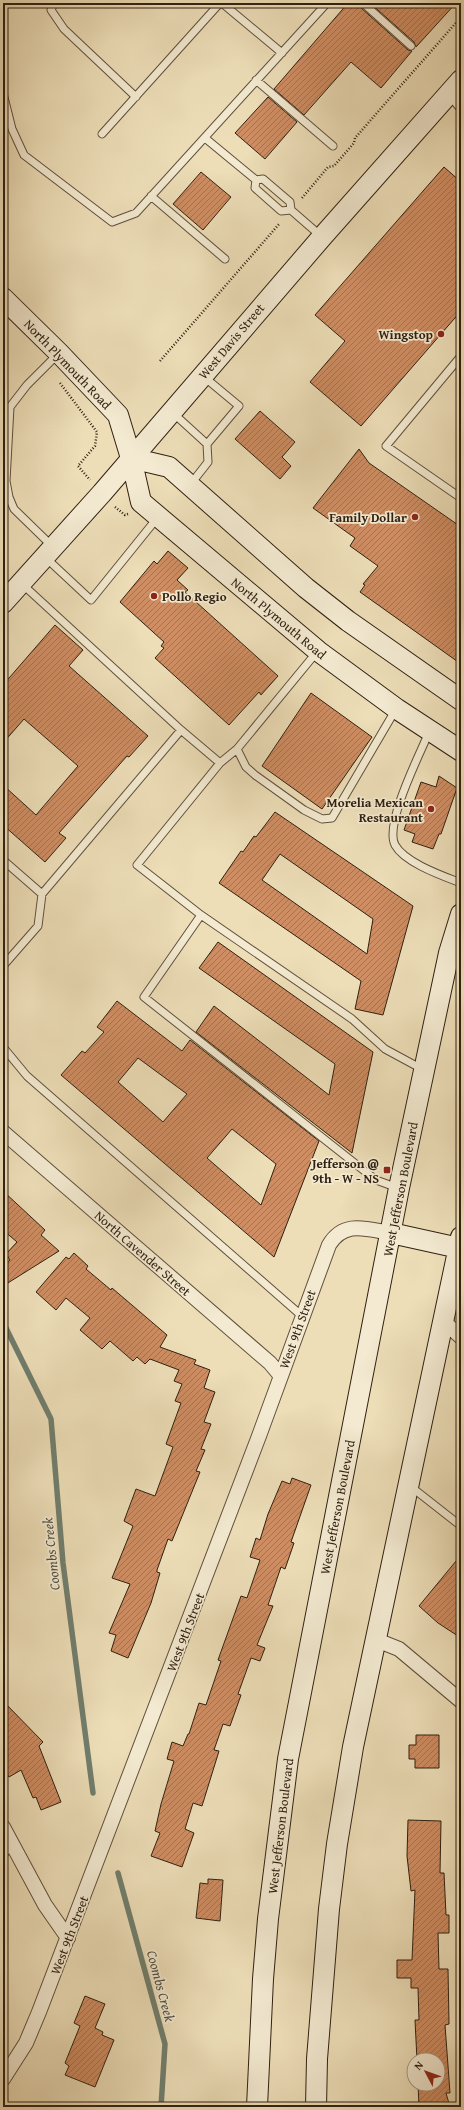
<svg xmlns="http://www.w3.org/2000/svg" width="464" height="2110" viewBox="0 0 464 2110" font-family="'Gentium Book Plus',serif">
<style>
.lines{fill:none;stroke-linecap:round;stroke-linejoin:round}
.stream{stroke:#707e6d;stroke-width:5.5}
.building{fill:url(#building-hatch);stroke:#302011;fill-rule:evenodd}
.lane-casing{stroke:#5f503b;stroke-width:9}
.street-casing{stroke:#5f503b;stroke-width:16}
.secondary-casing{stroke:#302011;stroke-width:22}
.path{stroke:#302011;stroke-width:2.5;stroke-dasharray:1 2;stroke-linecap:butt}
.lane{stroke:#f3ead1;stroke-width:7}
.street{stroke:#f3ead1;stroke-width:14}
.secondary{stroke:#f3ead1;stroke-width:20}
.poi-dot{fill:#8f2418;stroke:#f3ead1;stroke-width:1.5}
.labels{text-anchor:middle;stroke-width:3.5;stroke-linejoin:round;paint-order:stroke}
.poi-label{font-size:13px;font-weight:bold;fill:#302011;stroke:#f3ead1;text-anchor:end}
.street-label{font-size:13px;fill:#302011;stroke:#f3ead1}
.water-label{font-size:14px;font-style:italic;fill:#504f3f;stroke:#f3ead1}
</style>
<defs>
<pattern id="building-hatch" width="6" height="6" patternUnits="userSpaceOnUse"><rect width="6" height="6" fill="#ce8d63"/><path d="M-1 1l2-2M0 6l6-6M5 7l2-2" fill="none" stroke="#a87350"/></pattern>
</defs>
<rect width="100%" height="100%" fill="#eddeb8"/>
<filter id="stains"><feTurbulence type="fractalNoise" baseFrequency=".005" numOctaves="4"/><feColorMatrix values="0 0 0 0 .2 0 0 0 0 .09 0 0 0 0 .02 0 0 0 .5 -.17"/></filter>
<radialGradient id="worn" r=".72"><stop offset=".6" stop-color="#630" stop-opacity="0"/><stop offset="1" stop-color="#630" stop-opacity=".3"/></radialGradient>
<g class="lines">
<path class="stream" d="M3 1322 51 1419 63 1563 93 1793
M118 1873 165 2044 161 2107"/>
</g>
<path class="building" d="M348 3H358L360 7 408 50 412 51 381 88 351 62 304 115 274 89Z
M370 3H456L416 47 414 42Z
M268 97 297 122 265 159 235 133Z
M444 167 461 182V311L361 426 310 382 345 341 315 315Z
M201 172 231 197 203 230 173 204Z
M260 411 295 442 282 457 291 466 280 479 235 439Z
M359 449 369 463 461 527V664L360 592 365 585 363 584 378 566 350 546 355 538 313 508Z
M168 551 188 568 177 580 188 590 185 592 278 676 261 695 259 692 229 725 155 658 164 648 161 646 164 642 120 602 154 561 157 564Z
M55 625 83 650 69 666 148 736 129 757 127 756 59 833 66 838 45 862 3 825V785L36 815 78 766 24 719 3 743V685Z
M311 693 372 737 322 809 262 766Z
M439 776 457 788 441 834H439L433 849 412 842 415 834 404 830 421 782 436 787Z
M275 812 413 906 383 1015 355 1009 361 981 219 883 241 851 243 852 254 836 256 837ZM280 854 373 919 367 954 262 880Z
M218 942 373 1052 352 1153 196 1032 214 1006 329 1095 335 1064 199 968Z
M117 1001 182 1051 190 1040 319 1141 274 1257 61 1075 82 1051 85 1053 104 1032 97 1027ZM138 1058 187 1094 163 1122 118 1082ZM232 1129 276 1164 261 1205 207 1158Z
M3 1191 45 1230 41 1235 59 1251 3 1286V1266L10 1260 6 1254 17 1242 3 1230Z
M74 1253 88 1266 86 1269 111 1290 112 1288 167 1335 160 1347 196 1360 194 1364 210 1370 204 1388 215 1392 204 1422 211 1424 201 1449 205 1450 196 1471 200 1472 172 1541 168 1539 157 1570V1572L160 1573 151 1603 128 1658 111 1651 116 1635 109 1633 130 1584 112 1578 133 1526 124 1521 136 1489 155 1496 173 1447 166 1444 181 1403 175 1401 182 1384 174 1381 179 1370 150 1359 145 1364 137 1357 133 1361 110 1341 102 1349 80 1330 90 1318 66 1298 56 1310 36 1292 66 1257 69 1259Z
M292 1478 311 1485 291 1542 294 1543 285 1569 281 1567 268 1605 273 1606 257 1645 265 1648 260 1661 251 1658 238 1694 241 1695 230 1726 223 1724 214 1750 219 1751 202 1806 193 1803 185 1829 194 1833 182 1867 151 1856 160 1833 155 1831 161 1804 174 1761 167 1759 172 1742 183 1746 188 1734H189L199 1703 206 1705 221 1661 218 1660 241 1596 247 1598 260 1560 250 1557 256 1538 260 1540 268 1514 282 1481 290 1484Z
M461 1555V1638L438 1623 419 1606Z
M3 1701 43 1742 39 1746 61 1802 41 1810 36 1797 33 1798 21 1770 9 1777 3 1767Z
M416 1735H439V1768H415V1759H409V1745H416Z
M408 1820 441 1821 440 1873H444L446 1915H449V1933H438L439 1969H448L449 2024 445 2025 450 2093H446L450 2107H419L418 2084H438V2060H417L415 2020H419L418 1988H411V1978H397V1960H412L415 1890 411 1891 407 1856Z
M208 1879 223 1880 220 1921 196 1918 200 1883 208 1884Z
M85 1996 105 2004 95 2028 103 2032 102 2035 114 2040 95 2087 65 2075 69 2066 65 2063 80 2026 74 2023Z"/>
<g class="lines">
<g class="lane-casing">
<path id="lane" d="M54 3 51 10 64 29 136 97
M222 3 282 53
M363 3 411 46
M256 80 333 146
M3 93 12 129 24 155 112 222 136 213 327 3
M102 134 220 3
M205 138 256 180
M256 180 263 179 290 202 291 210 322 237
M256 180 255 188 281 211 291 210
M151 196 225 259
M461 356 386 446 461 498
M203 376 239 406 207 444
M173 413 207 444 208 462 190 485
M53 547 14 509 9 497 6 481 10 407 27 385 58 354
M46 558 91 600 158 517
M21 583 181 730 220 763 137 865 201 915 352 1019 385 1049 422 1069
M429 732C420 754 384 824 395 845 405 863 443 876 461 883
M237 749 246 767 255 775 304 810 322 819 332 818 396 709
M220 763 237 749 316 653
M3 860 42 894 181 730
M201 915 144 997 376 1180 398 1188
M3 966 38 926 42 894
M3 1047 27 1076 302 1316
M410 1486 461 1526
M3 1855 12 1845"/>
</g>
<g class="street-casing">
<path id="street" d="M451 91 461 104
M3 1132 270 1363 280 1375
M443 1321 461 1337
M374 1639 399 1649 461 1701
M3 1827 45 1905 68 1938
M3 2079 26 2043 39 2012 259 1436 329 1245C344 1220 366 1229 391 1233"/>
</g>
<g class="secondary-casing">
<path id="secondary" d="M3 298 59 353 118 415 131 458 141 502 318 651 397 709 461 751
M131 458 169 467 306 588 348 621 461 700
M3 603 102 493 322 237 461 80
M391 1233 459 1248
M257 2107 263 1979 268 1919 288 1759 399 1188 449 953 461 914
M316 2107 317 2059 329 1909 337 1844 353 1747 461 1237"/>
</g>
<path class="path" d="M302 198 328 167 334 166 354 143 355 138 461 17
M160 361 280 223
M60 383 97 432 95 446 78 466 90 480
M115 507 125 515 128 514"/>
<use href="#lane" class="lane"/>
<use href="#street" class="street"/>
<use href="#secondary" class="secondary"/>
</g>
<g class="poi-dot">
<circle cx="441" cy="334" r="4"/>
<circle cx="415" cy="517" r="4"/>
<circle cx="154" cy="596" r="4"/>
<circle cx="431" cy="809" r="4"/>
<rect x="383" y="1166" width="8" height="8" rx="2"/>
</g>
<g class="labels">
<g class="poi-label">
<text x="433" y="339">Wingstop</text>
<text x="407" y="522">Family Dollar</text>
<text x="162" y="601" text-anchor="start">Pollo Regio</text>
<text x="423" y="807">Morelia Mexican<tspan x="423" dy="15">Restaurant</tspan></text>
<text x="379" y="1168">Jefferson @<tspan x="379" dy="15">9th - W - NS</tspan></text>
</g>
<g class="street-label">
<text transform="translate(231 341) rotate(-50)" y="5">West Davis Street</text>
<text transform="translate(68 364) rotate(46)" y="5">North Plymouth Road</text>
<text transform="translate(279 618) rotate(40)" y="5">North Plymouth Road</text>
<text transform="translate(400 1189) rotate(-79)" y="5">West Jefferson Boulevard</text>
<text transform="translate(143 1253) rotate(41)" y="5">North Cavender Street</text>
<text transform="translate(297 1329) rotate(-70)" y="5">West 9th Street</text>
<text transform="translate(337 1507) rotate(-79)" y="5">West Jefferson Boulevard</text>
<text transform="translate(185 1632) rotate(-69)" y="5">West 9th Street</text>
<text transform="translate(280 1826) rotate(-83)" y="5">West Jefferson Boulevard</text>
<text transform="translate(69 1935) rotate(-69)" y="5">West 9th Street</text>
</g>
<g class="water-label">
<text transform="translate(51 1554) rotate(-96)" y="5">Coombs Creek</text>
<text transform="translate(161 1986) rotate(75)" y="5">Coombs Creek</text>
</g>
</g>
<rect width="464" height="2110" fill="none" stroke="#eddeb8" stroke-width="16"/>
<rect x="4" y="4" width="456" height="2102" fill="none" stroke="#302011" stroke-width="2"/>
<rect x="8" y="8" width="448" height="2094" fill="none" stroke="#302011"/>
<g transform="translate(426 2072) rotate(311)"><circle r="19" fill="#f3ead1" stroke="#a59984"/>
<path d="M0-3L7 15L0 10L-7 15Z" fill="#8f2418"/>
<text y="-6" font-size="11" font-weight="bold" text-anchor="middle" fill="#302011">N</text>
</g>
<rect width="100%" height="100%" filter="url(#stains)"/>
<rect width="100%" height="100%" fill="url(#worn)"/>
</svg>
